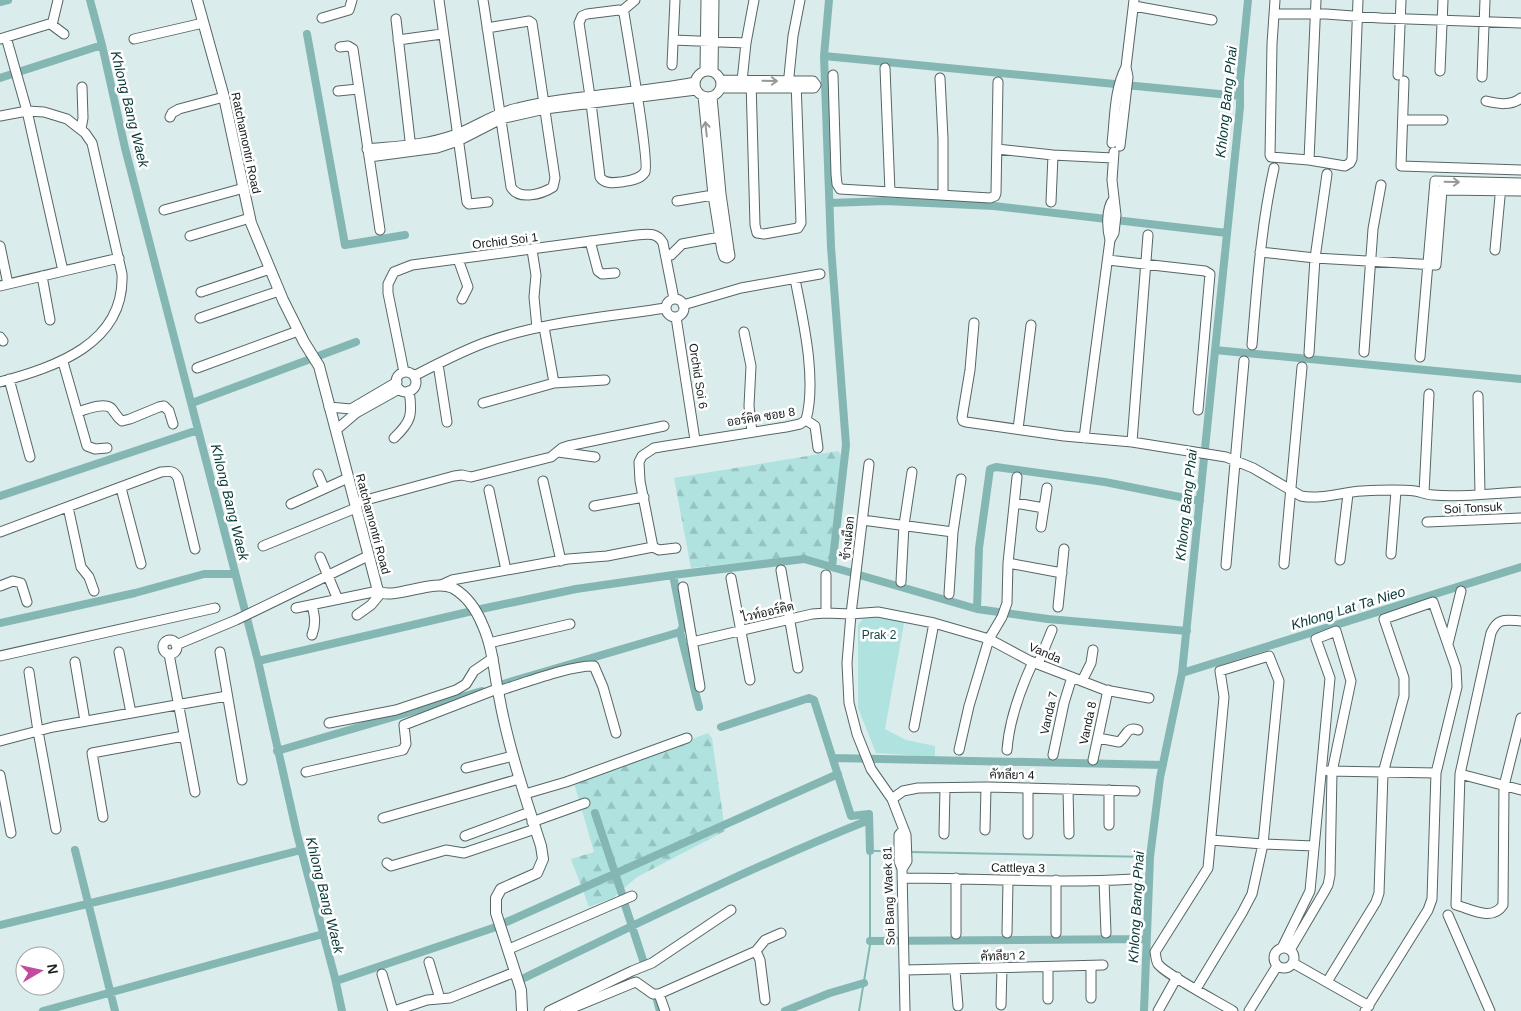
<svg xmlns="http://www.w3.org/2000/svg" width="1521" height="1011" viewBox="0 0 1521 1011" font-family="Arial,Sarabun,sans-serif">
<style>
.forest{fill:url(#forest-firs)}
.garden{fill:#b0e3e0}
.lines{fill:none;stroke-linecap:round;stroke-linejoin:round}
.stream{stroke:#84b7b3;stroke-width:2}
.canal{stroke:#84b7b3;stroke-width:8}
.minor-casing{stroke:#566665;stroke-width:11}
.tertiary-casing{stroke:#566665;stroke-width:12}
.minor{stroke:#fff;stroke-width:9}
.tertiary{stroke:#fff;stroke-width:10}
.oneway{stroke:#969998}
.labels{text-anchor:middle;stroke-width:5;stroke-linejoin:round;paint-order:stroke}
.street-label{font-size:12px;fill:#151c1b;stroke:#fff}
.park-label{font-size:12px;fill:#1a4846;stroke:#fff}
.water-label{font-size:14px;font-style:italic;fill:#073937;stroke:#fff}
</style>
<defs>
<pattern id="forest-firs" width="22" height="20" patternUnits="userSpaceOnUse" patternTransform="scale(1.25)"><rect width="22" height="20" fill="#b0e3e0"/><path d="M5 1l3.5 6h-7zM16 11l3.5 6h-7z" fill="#96c2c0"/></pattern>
</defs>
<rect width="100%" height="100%" fill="#daeceb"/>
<path class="forest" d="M838 451 841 455 829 564 800 556 691 568 674 478Z
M708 733 712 738 725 831 637 877 613 898 589 907 571 859 594 852 574 783Z"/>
<path class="garden" d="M866 615 905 618 885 729 906 740 935 746V757L876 753 858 708V625Z"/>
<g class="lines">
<path class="stream" d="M910 852 1150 857
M859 1011 870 945V851H896"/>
<path class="canal" d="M90 0 102 45 125 148 258 661 297 834 335 978 342 1011
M829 0 824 56 831 247 846 445 832 567
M0 2 8 0
M307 34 345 245 405 235
M824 56 1240 96
M0 78 102 45
M830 203 885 201 994 206 1227 233
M1215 350 1521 379
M192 403 356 342
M0 496 198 430
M977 609 979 548 990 469 996 467 1105 482 1200 501
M0 623 135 593 204 574H235
M680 632 699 707
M258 661 481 609 576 589 673 575 804 559 977 609 1048 619 1187 631
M1182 673 1521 567
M503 684 680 632 683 626 673 575
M721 727 809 698 814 700 851 816 869 814 870 851
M277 751 482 691
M834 758 1163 765
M595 813 622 894
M75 850 115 1011
M625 905 643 960
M0 925 165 885 301 850
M870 941 1147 939
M522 979C636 924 751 867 869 820
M336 981 493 928 838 774
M657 1000 660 1011
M43 1011 323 934
M785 1011 830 993 864 983
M1144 1011 1150 857 1160 778 1182 673 1240 107V81L1248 0"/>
<g class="minor-casing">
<path id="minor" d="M439 0 467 202 469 204 488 202
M483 0 484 6 511 187C519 201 542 194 553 187L555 178 532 23 529 21 487 28
M1275 0 1272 44 1270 155 1271 157 1309 160 1345 166 1350 163 1352 159 1358 0
M1134 6 1212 20
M619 10 624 13C627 33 650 164 645 172 640 180 628 181 621 182 613 183 604 184 600 177L591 103 579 23 582 16 587 14Z
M622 11 635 0
M1274 14H1326L1380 18 1521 23
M322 18 349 10 352 0
M396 19 411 149
M52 25 58 0
M6 37 27 111 63 271
M0 39 49 24 52 25 64 34
M134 39 203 23
M398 40 442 34
M673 40 746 43 754 0
M340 47 348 46 353 49 380 230
M672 65 675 0
M885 68 890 192
M695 84a13 13 0 1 1 26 0a13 13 0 1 1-26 0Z
M705 71 706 0
M713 71 714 0
M1440 71 1443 0
M833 75 836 174 837 184 840 189 990 198 995 196 996 193 998 82
M1398 75 1401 0
M1482 77 1485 0
M940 78 943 139V194
M742 81 746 43
M751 81 755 225 757 233 764 234 798 228 801 223 796 81
M1404 81 1401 166 1521 170
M788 86 793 36 800 0
M721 88H814L816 85 813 81 721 80
M338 91 358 89
M703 96 713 195 722 251 724 257 727 258 730 256 729 250 721 194 712 97
M1486 101C1498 104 1511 106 1521 98
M0 116 27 111 44 112 67 119 85 133 92 143 97 165 122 274C125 344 55 367 0 382
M170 117 172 113 179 109 224 97
M1403 120H1443
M81 129 83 118 82 87
M1112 143C1115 118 1114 90 1126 67L1134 0
M1120 146 1128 77 1126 67
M367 149C397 146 426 145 454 135 476 127 494 113 517 108 575 94 636 94 695 82
M997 149 1053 155 1113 158
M369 157 437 148 458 141 501 119 545 109 696 90
M1309 160 1316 0
M677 201 719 194
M1051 202 1053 155
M164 210 244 188
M190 236 250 218
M1110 240C1107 229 1106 209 1113 200
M590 241 598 271 602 274 615 273
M0 246 8 284
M532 250 536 275 534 297 537 328
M1495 250 1501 186
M1260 252 1315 258 1436 265 1442 190 1521 191
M671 255 682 244 725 236
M458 259 468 287 462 299
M1108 260 1205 271 1210 274 1198 410
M42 276 50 320
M0 286 119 258
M201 292 270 269
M666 308a9 9 0 1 1 18 0a9 9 0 1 1-18 0Z
M683 305 741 288 820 274
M676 317 695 440
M200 318 279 291
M974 323 970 370 962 418 963 421 966 422 1064 436 1132 442 1226 457 1253 468 1301 496C1322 500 1341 492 1362 491 1379 490 1398 489 1415 491 1421 492 1427 495 1433 495 1462 498 1492 493 1521 492
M544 327 554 383
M744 332 751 366 749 406 752 432
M0 337 3 341
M1252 345C1257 285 1261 226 1274 168
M1364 352 1373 229 1381 185
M1309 353 1315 258 1327 174
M1420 357 1435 181 1521 183
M63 362 87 446 95 449 107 448
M438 364 447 422
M197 368 298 331
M404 372 388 293V284L394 272 412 265 636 235C647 234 657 232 663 243L674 299
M396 382a10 10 0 1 1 20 0a10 10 0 1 1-20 0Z
M414 376C437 364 460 352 484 343 540 322 607 317 666 308
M9 379 30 457
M1478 396 1480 494
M483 403 554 383 605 380
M329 407 351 409 397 382
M77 412C85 410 103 402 111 408 115 412 116 417 122 421L130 419 159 407 164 406 169 411 173 424
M806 420 815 426 818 448
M1018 429 1031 325
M336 430 356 413 399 389
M394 438C411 422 413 415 409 391
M1084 438 1110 240 1114 233 1116 215 1112 180 1114 152
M1132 442 1148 235
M558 452 595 457
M869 464 851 614 847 663 849 703 857 734 871 769 892 799 906 835 907 861 902 869
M318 474 324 488
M543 481 561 561
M121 488 141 564
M489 490 506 570
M1424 493 1429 394
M355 503 454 476 462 475 471 477 551 457 562 448 568 446 664 426
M1015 503 1044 508
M291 504 348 478
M594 506 644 497
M68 507 81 567 89 577 94 591
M862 520 953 532
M1427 522 1521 518
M1041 527 1047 488
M0 532 161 472C169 471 174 470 178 478L195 549
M263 546 356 508
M653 547 640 481 639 462 642 456 654 448 666 446 786 427 800 424 806 420C817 379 803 320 795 279
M653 547 659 550 676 548
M1391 554 1396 491
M320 557 336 595
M1340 560 1348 494
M1008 563 1062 573
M1284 564 1302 367
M1226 565 1244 361
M781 570 798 668
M731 578 750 680
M901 582 904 525 912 472
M441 585 452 580 568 559 607 556 653 547
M0 586 13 581 21 583 27 602
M683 587 700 687
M949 594 953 532 961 479
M312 605C315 617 316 624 312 635
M1058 607 1064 549
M296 608 378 591
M826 613V575
M357 615 371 605 381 593
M1521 621C1506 620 1498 617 1491 633L1460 774 1456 905C1471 909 1492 922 1503 905L1504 786 1521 718
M163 647a7 7 0 1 1 14 0a7 7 0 1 1-14 0Z
M692 642 812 614 826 613 851 614 878 612 934 623 989 639 1030 661 1105 690 1149 698
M489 643 570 624
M1448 644 1461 591
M176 645 236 620 368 556
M119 652 131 713
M220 652 242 780
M169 654 195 792
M0 656 215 608
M75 662 85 721
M1038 664 1052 630
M29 672 38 731 56 829
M1082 681 1091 663 1093 650
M498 691C522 684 571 665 594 666L603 687 616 733
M329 723 396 710 456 690 466 684 474 671 493 658
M914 727 934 623
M1098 738 1119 742C1127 736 1126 726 1138 730
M0 741 53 727 227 696
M959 750 969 706 989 639 1002 617 1007 603 1008 563 1017 477
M1007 750C1009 722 1021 688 1033 662
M1053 755 1064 703 1072 677
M1093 760 1108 690
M466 768 513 756
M1328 771 1436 773
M306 772 403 750 406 744 404 725 497 689
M1460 774 1521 790
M0 775 11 833
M1028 788V834
M1068 789 1069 834
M525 794 566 782 687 738
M892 799 903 791 918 788 986 787 1135 791
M103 817 92 753 184 736
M383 818 519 779
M532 822 585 803
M1109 825V790
M903 830 899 835V861L902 869 905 1011
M985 830 986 787
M944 834 945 788
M465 836 530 812
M1211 840 1263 844 1314 846
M387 863 391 866 446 850 464 853 535 829
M902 878C979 878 1056 884 1134 879
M1104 881 1106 933
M1448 915 1490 1011
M1007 933 1008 881
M1056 933V880
M956 934V878
M1274 958a10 10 0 1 1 20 0a10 10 0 1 1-20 0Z
M1282 948 1310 891 1330 678 1316 639 1336 631 1351 681 1332 772 1330 875 1328 885 1323 894 1290 950
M509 949 632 896
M756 951 765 940 781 933
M429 962 440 999
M1293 963 1369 1006
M1091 966V998
M1048 967V999
M905 970 1103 965
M955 970 958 1006
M382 974 393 1011
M1327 982 1376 902 1379 893 1383 773 1404 696V678L1384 619 1433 602 1456 668 1457 687 1436 773 1432 899 1428 910 1365 1011
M1196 989 1242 913 1252 894 1263 844 1279 681 1269 656 1220 671 1224 697 1208 868 1155 952C1156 956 1156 961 1158 964 1165 974 1220 1003 1233 1011
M659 994 665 1011
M1001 1005 1002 968
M394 1011 427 1000 450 998 515 972
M549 1011 632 971 652 963 731 910
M565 1011 633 983 636 982 653 994H659L756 951 760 960 765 1000
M1158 1011 1177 977
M1249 1011 1277 966"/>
</g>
<g class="tertiary-casing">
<path id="tertiary" d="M197 0 224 97 251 223 283 300 304 342 319 366 378 591C393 601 433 578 453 588 467 596 477 611 483 626 493 648 494 673 499 696 508 747 525 796 541 846L543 859 537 873 501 889 496 898V913L521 990 522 1011"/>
</g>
<use href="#minor" class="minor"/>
<use href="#tertiary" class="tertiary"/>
</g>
<defs><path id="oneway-shaft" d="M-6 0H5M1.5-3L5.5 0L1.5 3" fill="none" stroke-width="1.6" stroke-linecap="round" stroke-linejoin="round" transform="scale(1.25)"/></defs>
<g class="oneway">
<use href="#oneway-shaft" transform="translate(770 81) rotate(1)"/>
<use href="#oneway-shaft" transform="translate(706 129) rotate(-96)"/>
<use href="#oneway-shaft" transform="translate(1452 182) rotate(1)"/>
</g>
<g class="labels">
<g class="street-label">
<text transform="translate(246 143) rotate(78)" y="4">Ratchamontri Road</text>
<text transform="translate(505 241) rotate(-7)" y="4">Orchid Soi 1</text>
<text transform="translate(698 376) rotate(81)" y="4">Orchid Soi 6</text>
<text transform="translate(761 417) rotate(-9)" y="4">ออร์คิด ซอย 8</text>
<text transform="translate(1473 508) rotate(-3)" y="4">Soi Tonsuk</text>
<text transform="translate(373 524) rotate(75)" y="4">Ratchamontri Road</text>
<text transform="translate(848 538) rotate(-84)" y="4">ช้างเผือก</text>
<text transform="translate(768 612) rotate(-13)" y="4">ไวท์ออร์คิด</text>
<text transform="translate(1045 653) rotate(23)" y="4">Vanda</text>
<text transform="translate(1049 713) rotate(-77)" y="4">Vanda 7</text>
<text transform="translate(1088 723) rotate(-78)" y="4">Vanda 8</text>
<text transform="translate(1012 775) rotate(1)" y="4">คัทลียา 4</text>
<text transform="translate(1018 868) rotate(1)" y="4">Cattleya 3</text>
<text transform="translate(889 896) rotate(-92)" y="4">Soi Bang Waek 81</text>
<text transform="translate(1003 956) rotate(-2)" y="4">คัทลียา 2</text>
</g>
<g class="park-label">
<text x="879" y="639">Prak 2</text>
</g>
<g class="water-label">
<text transform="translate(1226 102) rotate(-84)" y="5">Khlong Bang Phai</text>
<text transform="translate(130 109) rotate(76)" y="5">Khlong Bang Waek</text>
<text transform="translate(230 502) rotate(76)" y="5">Khlong Bang Waek</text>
<text transform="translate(1186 505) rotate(-84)" y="5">Khlong Bang Phai</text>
<text transform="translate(1348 608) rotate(-17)" y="5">Khlong Lat Ta Nieo</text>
<text transform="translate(325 895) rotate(76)" y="5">Khlong Bang Waek</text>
<text transform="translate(1136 907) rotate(-87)" y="5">Khlong Bang Phai</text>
</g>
</g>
<g transform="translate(40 971) rotate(81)"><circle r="24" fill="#ffffff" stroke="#a1a4a4"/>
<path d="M0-4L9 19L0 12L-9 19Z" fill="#c34b9f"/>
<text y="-8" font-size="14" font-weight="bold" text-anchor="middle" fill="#151c1b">N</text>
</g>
</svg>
